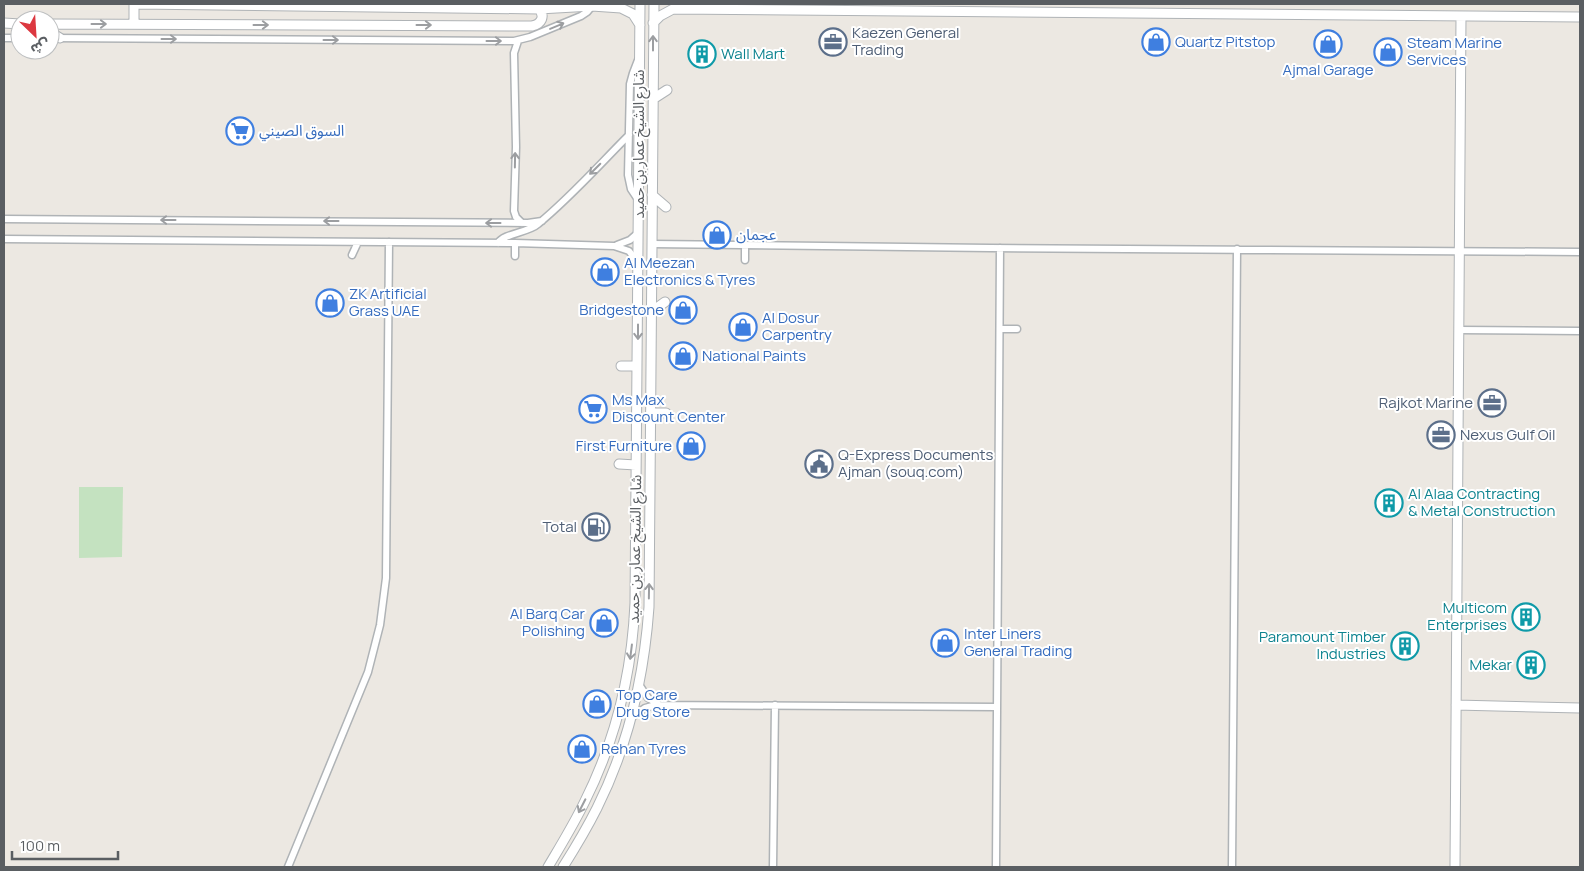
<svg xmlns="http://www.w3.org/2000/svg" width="1584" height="871" viewBox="0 0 1584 871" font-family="Manrope,'Noto Sans Arabic',sans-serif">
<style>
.pitch{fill:#c4e2c0}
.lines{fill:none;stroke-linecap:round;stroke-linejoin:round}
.minor-casing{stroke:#afb3b6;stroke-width:9}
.tertiary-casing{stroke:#afb3b6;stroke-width:11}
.minor{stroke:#fff;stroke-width:6}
.tertiary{stroke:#fff;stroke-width:9}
.oneway{stroke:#9c9ea1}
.labels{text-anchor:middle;stroke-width:4;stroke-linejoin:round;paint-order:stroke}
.service-label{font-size:15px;fill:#4e5e75;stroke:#fff;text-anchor:start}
.shop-label{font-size:15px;fill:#366cbe;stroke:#fff;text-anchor:start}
.culture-label{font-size:15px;fill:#0d838f;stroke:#fff;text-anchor:end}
.street-label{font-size:15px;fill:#5a5e62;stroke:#fff}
</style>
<rect width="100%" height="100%" fill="#ece8e2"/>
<path class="pitch" d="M79 487H123L122 557 79 558Z"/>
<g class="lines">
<g class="minor-casing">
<path id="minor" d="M4 38H20
M50 38 514 41 530 37 581 16 587 12 592 6
M518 41 514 53 516 147 514 211 516 217 522 223
M638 60 633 73 630 84 628 175 631 189 639 201
M4 219 528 223 542 221
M4 239 515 243 614 246 629 251 638 263
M498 243C504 233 528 233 538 224 571 197 599 165 629 135
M652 244 990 248 1580 252
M617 245 630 240 638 233
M352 255 358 242
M515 256V243
M745 260V245
M1000 329H1017
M1459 330 1580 331
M640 686 648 698 658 704
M632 717 645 708 656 705 997 707
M288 867 368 672 380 625 386 578 389 242
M773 867 775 705
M996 867 1000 248
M1232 867 1237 249"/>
</g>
<g class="tertiary-casing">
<path id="tertiary" d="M134 4V24
M137 4 539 9 592 6 621 8 633 14 640 25
M4 23 20 24
M653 23 660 16 673 9 1580 17
M50 24 532 26C542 24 545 16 539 9
M50 32 60 38
M653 99 667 90
M652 195 666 207
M651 312 665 302
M621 366H637
M651 413H666
M619 464 636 465
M1456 705 1580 708
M548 867C561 845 574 824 585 801 616 739 632 672 635 603L640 4
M563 867C575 848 587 828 597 808 629 744 644 678 649 607L654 4
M1455 867 1461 16"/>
</g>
<use href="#minor" class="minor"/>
<use href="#tertiary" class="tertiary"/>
</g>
<defs><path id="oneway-shaft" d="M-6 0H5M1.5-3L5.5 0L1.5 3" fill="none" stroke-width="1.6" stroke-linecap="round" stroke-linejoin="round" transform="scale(1.25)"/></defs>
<g class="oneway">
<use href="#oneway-shaft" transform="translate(99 24)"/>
<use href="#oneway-shaft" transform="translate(261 25)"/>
<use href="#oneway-shaft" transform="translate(424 25)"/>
<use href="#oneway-shaft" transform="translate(557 26) rotate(-23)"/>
<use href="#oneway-shaft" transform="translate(169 39)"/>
<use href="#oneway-shaft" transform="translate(331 40)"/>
<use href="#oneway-shaft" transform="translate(494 41)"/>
<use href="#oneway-shaft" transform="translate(653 43) rotate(-90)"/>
<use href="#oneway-shaft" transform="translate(515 160) rotate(-89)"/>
<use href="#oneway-shaft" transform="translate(595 169) rotate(135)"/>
<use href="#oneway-shaft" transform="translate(168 220) rotate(-180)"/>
<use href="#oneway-shaft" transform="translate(331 221) rotate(-180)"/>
<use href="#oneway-shaft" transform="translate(493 223) rotate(-180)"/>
<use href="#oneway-shaft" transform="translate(638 332) rotate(90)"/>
<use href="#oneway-shaft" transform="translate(649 591) rotate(-89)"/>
<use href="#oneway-shaft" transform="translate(631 652) rotate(97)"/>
<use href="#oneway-shaft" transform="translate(582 806) rotate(117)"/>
</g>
<defs>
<g id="office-ring" transform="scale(1.4375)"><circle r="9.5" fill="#fff" stroke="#5c6f8a" stroke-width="1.5"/><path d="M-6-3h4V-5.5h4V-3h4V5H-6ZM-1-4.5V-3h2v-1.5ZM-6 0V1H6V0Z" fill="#5c6f8a"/></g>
<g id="shop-ring" transform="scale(1.4375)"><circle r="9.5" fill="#fff" stroke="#3f7fe0" stroke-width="1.5"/><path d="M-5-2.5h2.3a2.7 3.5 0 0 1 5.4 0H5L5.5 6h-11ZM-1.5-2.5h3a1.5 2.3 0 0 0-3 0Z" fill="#3f7fe0"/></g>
<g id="building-ring" transform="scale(1.4375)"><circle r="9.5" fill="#fff" stroke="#0f9aa8" stroke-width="1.5"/><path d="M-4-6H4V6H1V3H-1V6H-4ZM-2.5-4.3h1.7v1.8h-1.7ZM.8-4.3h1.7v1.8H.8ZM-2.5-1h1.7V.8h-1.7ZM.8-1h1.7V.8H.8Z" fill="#0f9aa8"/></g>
<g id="supermarket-ring" transform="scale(1.4375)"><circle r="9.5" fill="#fff" stroke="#3f7fe0" stroke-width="1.5"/><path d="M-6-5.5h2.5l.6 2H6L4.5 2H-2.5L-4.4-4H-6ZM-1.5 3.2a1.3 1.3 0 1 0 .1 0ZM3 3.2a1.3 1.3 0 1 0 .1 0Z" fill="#3f7fe0"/></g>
<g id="civic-ring" transform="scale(1.4375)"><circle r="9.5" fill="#fff" stroke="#5c6f8a" stroke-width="1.5"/><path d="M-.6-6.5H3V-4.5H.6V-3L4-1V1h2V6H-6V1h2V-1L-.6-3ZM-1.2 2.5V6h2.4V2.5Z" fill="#5c6f8a"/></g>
<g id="fuel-ring" transform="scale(1.4375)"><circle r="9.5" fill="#fff" stroke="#5c6f8a" stroke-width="1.5"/><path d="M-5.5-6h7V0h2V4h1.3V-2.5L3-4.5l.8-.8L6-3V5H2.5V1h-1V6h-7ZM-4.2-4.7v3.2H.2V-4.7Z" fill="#5c6f8a"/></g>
</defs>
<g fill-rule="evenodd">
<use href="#office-ring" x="833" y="42"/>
<use href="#shop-ring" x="1156" y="42"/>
<use href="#shop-ring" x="1328" y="44"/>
<use href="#shop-ring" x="1388" y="52"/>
<use href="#building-ring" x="702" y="54"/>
<use href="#supermarket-ring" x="240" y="131"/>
<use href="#shop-ring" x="717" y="235"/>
<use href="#shop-ring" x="605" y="272"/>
<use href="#shop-ring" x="330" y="303"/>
<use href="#shop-ring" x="683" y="310"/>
<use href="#shop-ring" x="743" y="327"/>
<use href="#shop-ring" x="683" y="356"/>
<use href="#office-ring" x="1492" y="403"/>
<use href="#supermarket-ring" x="593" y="409"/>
<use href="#office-ring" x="1441" y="435"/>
<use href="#shop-ring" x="691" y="446"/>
<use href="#civic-ring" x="819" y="464"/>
<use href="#building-ring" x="1389" y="503"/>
<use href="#fuel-ring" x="596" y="527"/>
<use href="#building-ring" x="1526" y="617"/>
<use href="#shop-ring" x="604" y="623"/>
<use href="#shop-ring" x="945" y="643"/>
<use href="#building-ring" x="1405" y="646"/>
<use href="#building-ring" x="1531" y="665"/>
<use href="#shop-ring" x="597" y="704"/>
<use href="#shop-ring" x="582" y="749"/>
</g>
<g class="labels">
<g class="service-label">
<text x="852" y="38">Kaezen General<tspan x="852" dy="17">Trading</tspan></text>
<text x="1473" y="408" text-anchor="end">Rajkot Marine</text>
<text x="1460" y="440">Nexus Gulf Oil</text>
<text x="838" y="460">Q-Express Documents<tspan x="838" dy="17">Ajman (souq.com)</tspan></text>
<text x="577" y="532" text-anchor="end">Total</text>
</g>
<g class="shop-label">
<text x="1175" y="47">Quartz Pitstop</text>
<text x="1407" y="48">Steam Marine<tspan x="1407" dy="17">Services</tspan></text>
<text x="1328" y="75" text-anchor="middle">Ajmal Garage</text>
<text x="259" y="136">السوق الصيني</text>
<text x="736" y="240">عجمان</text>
<text x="624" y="268">Al Meezan<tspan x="624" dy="17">Electronics &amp; Tyres</tspan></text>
<text x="349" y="299">ZK Artificial<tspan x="349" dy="17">Grass UAE</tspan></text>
<text x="664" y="315" text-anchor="end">Bridgestone</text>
<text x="762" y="323">Al Dosur<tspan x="762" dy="17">Carpentry</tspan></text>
<text x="702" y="361">National Paints</text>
<text x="612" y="405">Ms Max<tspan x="612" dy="17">Discount Center</tspan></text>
<text x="672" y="451" text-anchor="end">First Furniture</text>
<text x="585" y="619" text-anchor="end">Al Barq Car<tspan x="585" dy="17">Polishing</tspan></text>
<text x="964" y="639">Inter Liners<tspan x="964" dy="17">General Trading</tspan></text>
<text x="616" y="700">Top Care<tspan x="616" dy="17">Drug Store</tspan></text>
<text x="601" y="754">Rehan Tyres</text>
</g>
<g class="culture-label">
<text x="721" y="59" text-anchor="start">Wall Mart</text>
<text x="1408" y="499" text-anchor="start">Al Alaa Contracting<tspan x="1408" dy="17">&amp; Metal Construction</tspan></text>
<text x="1507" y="613">Multicom<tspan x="1507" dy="17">Enterprises</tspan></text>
<text x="1386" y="642">Paramount Timber<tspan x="1386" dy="17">Industries</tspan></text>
<text x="1512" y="670">Mekar</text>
</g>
<g class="street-label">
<text transform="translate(639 144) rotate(-90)" y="5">شارع الشيخ عمار بن حميد</text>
<text transform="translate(635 549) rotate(-89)" y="5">شارع الشيخ عمار بن حميد</text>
</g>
</g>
<rect width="1584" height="871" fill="none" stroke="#5a5e62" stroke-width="10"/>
<g transform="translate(35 35) rotate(155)"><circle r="24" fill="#ffffff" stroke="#bdbfc0"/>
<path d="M0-4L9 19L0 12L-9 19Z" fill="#dc3840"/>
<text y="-8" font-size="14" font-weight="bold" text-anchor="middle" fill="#5a5e62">ش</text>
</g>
<path d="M12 851v8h106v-8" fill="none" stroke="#5a5e62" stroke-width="2.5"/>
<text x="20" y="851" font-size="15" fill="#5a5e62" stroke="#ffffff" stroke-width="4" paint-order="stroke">100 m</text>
</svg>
